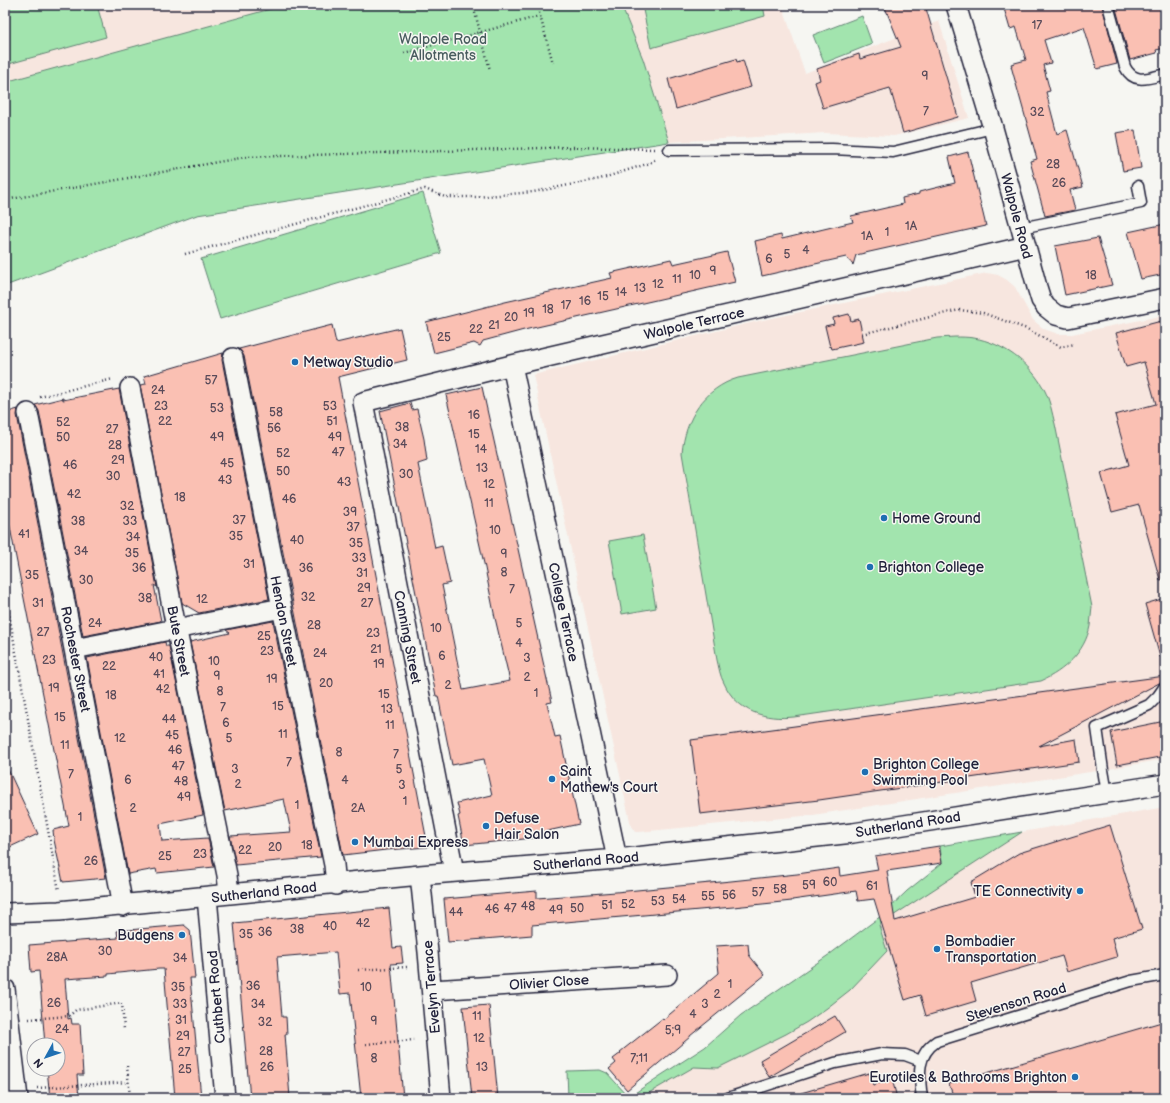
<svg xmlns="http://www.w3.org/2000/svg" width="1170" height="1103" viewBox="0 0 1170 1103" font-family="'Balsamiq Sans',sans-serif">
<style>
.built{fill:#f7e6df}
.green{fill:#a2e4ae;stroke:#628374}
.building{fill:#fac0b3;stroke:#22223b}
.lines{fill:none;stroke-linecap:round;stroke-linejoin:round}
.lane-casing{stroke:#22223b;stroke-width:13}
.street-casing{stroke:#22223b;stroke-width:22}
.path{stroke:#22223b;stroke-width:2.5;stroke-dasharray:1 3;stroke-linecap:butt}
.lane{stroke:#f6f6f2;stroke-width:10}
.street{stroke:#f6f6f2;stroke-width:19}
.poi-dot{fill:#1f6fb2;stroke:#f6f6f2;stroke-width:1.5}
.labels{text-anchor:middle;stroke-width:3;stroke-linejoin:round;paint-order:stroke}
.number-label{font-size:12px;fill:#584a59}
.park-label{font-size:14px;fill:#485c5e;stroke:#f6f6f2}
.street-label{font-size:14px;fill:#22223b;stroke:#f6f6f2}
.poi-label{font-size:14px;fill:#22223b;stroke:#f6f6f2;text-anchor:start}
</style>
<rect width="100%" height="100%" fill="#f6f6f2"/>
<filter id="ink" filterUnits="userSpaceOnUse"><feTurbulence type="fractalNoise" baseFrequency=".025" numOctaves="2"/><feDisplacementMap in="SourceGraphic" scale="8" xChannelSelector="R" yChannelSelector="G"/><feConvolveMatrix kernelMatrix="1 2 1 2 8 2 1 2 1" color-interpolation-filters="sRGB"/></filter>
<g filter="url(#ink)">
<path class="built" d="M5 5H285L5 82Z
M621 5H782L805 73 939 21 969 118 894 136 825 133 669 142 643 59Z
M987 273 998 275 1007 280 1015 287 1033 320 1044 329 1058 334H1072L1165 315V759L1103 770 813 815 639 832H635L631 826 533 375 754 322Z
M1165 807V1098H635L705 1047 741 1015 830 954 855 936 1022 832Z"/>
<path class="green" d="M5 5H97L106 37 5 65Z
M285 5H621L643 59 669 142 197 215 5 286V82Z
M642 5H763L765 16 651 48Z
M862 16 872 44 824 63 813 35Z
M423 193 441 253 220 319 201 259Z
M955 337C961 337 967 337 974 338 1003 343 1030 363 1044 389 1050 400 1052 413 1055 424L1092 607C1091 613 1091 620 1090 626 1085 652 1064 671 1041 681L794 717C765 720 737 712 724 683 720 676 719 668 717 660L682 453C685 419 704 388 738 378L937 338Z
M643 535 656 608 622 614 609 541Z
M1022 832 879 925 887 951 850 990 827 1008 807 1022 786 1034 718 1068 694 1067 640 1098H568L567 1071 600 1070 607 1073 626 1094 632 1095 660 1076 705 1047 741 1015 830 954 881 916 907 891 942 863 940 846Z"/>
<path class="building" d="M884 5H925L958 117 903 133 890 88 823 108 815 82 820 80 817 69 859 54 860 59 901 47Z
M1003 5H1102L1117 64 1097 69 1084 27 1044 40 1051 63 1043 65 1050 91 1046 92 1057 134 1067 130 1083 187 1070 190 1075 210 1045 216 1030 161 1037 159 1011 66H1012L1011 64 1026 60 1016 27 1010 29Z
M1115 5H1165V48L1156 50 1157 53 1130 60Z
M736 59 737 62 743 60 751 87 676 109 668 79Z
M1135 130 1141 168 1123 171 1116 133Z
M968 152 986 226 856 255 853 265 846 257 762 276 755 241 781 235 782 239 853 222 851 216 903 204 902 198 919 194V192L955 183 949 157Z
M1165 224V274L1141 279 1128 232Z
M1098 238 1112 285 1065 295 1055 246Z
M727 252 735 282 524 330 483 341 480 346 474 343 434 353 426 322 505 302 612 278 610 273 671 259 673 264Z
M849 314 851 321 859 319 864 342 832 349 831 346 830 347 825 326 834 324 833 318Z
M1165 320V579L1160 580 1139 505 1112 512 1101 473 1129 465 1115 415 1156 404 1144 362 1126 367 1116 333Z
M332 325 336 343 400 328 407 360 338 377 428 847 386 850 343 855 244 356 239 349Z
M223 353 222 360 269 599 199 613 182 603 140 385 146 384 144 376Z
M482 387 552 702 547 703 555 737 560 736 579 824 543 832 544 837 464 845 458 816 460 815 457 803 492 795 484 759 452 765 438 696H436L433 680 380 411 410 403 412 410 417 409 424 439 427 461 418 464 435 548 442 546 450 583 442 585 463 690 510 681 495 618 485 568 446 395Z
M119 389 157 587 154 585 161 621 83 636 39 411 35 405 63 398V400Z
M18 409 17 415 106 878 63 882 54 840 53 830 69 826 5 502V413Z
M1165 598V656L1160 657 1145 604Z
M273 621 321 857 236 865 230 836 291 832 284 799 225 811 190 642 230 633 226 630Z
M165 642 166 646H169L203 815 160 824 162 841 208 838 214 867 157 873 156 869 128 874 87 658Z
M1165 676V680L1039 746 1076 739 1079 762 819 800 700 814 691 740Z
M1165 721V756L1117 765 1111 732Z
M5 763 38 834 10 847 5 836Z
M1110 825 1142 929 1112 938 1117 957 1067 972 1062 956 971 983 976 1001 926 1016 920 995 905 1000 874 899 858 901 856 891 792 900V901L733 907 532 925V935L448 942 444 899 537 891V898L616 892 731 881 797 874 839 868 840 876 878 870 875 856 939 846 942 863 887 871 895 921 975 897 971 882 1019 853Z
M389 908 393 948 401 947 403 963 391 964 403 1098H361L350 993 340 994 336 952 277 957 282 1017H286L287 1034H285L290 1098H250L234 923Z
M184 925 190 930 195 978H190L201 1098H175L164 969H159L108 974V976L65 979 68 1019 71 1018 72 1024H80L83 1075H77L79 1098H50L47 1069H58V1045H45L39 971 31 972 29 945 118 938 117 931Z
M748 944 749 955 765 975 690 1036V1037L627 1090 609 1069 616 1063 613 1059 621 1053 620 1052 663 1018 664 1019 719 973 716 946Z
M489 1005 498 1098H472L463 1007Z
M835 1016 845 1032 769 1077 760 1060Z
M1165 1021V1098H954L949 1084Z
M869 1073 873 1085 892 1079 897 1098H801V1093Z"/>
<g class="lines">
<g class="lane-casing">
<path id="lane" d="M1108 5 1125 67C1134 85 1149 78 1165 74
M669 150 832 149 893 152 993 128
M1021 228 1141 203 1138 186
M1107 793 1103 770 1097 728 1149 705 1158 696 1165 686
M728 1098 835 1063 882 1054 905 1055 921 1061
M922 1098C919 1075 916 1055 937 1041L1131 981 1165 975"/>
</g>
<g class="street-casing">
<path id="street" d="M956 5 993 128 1021 228 1037 287 1041 300 1046 307 1056 315 1068 318 1165 298
M233 358 282 608 334 865 336 885
M512 365 617 859
M130 388 174 617 227 875 229 894
M28 413 74 649 123 906
M74 649 282 608
M454 872 363 402 512 365 1026 246
M420 875 428 952 441 1098
M207 897 225 1098
M5 913 59 911 420 875 617 859 853 833 1165 784
M5 989 18 1098
M432 990 667 975"/>
</g>
<path class="path" d="M473 5 490 70
M537 5 553 63
M404 53 540 16
M5 200 246 157 575 147 654 149
M185 254 425 189 445 197H476L533 192 600 179 650 163 657 158
M862 334 946 313 960 310 983 313 1027 329 1061 347 1075 344
M40 397 113 379
M5 592 59 891
M358 970 407 967
M29 1019 69 1016 76 1010 122 1003 124 1030
M366 1044 414 1040
M127 1066 130 1097
M37 1088 129 1082"/>
<use href="#lane" class="lane"/>
<use href="#street" class="street"/>
</g>
</g>
<g class="poi-dot">
<circle cx="295" cy="362" r="4"/>
<circle cx="884" cy="518" r="4"/>
<circle cx="870" cy="567" r="4"/>
<circle cx="865" cy="772" r="4"/>
<circle cx="552" cy="779" r="4"/>
<circle cx="486" cy="826" r="4"/>
<circle cx="355" cy="842" r="4"/>
<circle cx="1080" cy="891" r="4"/>
<circle cx="182" cy="935" r="4"/>
<circle cx="937" cy="949" r="4"/>
<circle cx="1075" cy="1077" r="4"/>
</g>
<g class="labels">
<g class="number-label">
<text x="1037" y="29">17</text>
<text x="925" y="80">9</text>
<text x="926" y="115">7</text>
<text x="1037" y="116">32</text>
<text x="1053" y="168">28</text>
<text x="1059" y="187">26</text>
<text x="911" y="230">1A</text>
<text x="887" y="236">1</text>
<text x="867" y="240">1A</text>
<text x="806" y="254">4</text>
<text x="787" y="258">5</text>
<text x="769" y="263">6</text>
<text x="713" y="275">9</text>
<text x="695" y="279">10</text>
<text x="1091" y="279">18</text>
<text x="677" y="283">11</text>
<text x="658" y="288">12</text>
<text x="640" y="292">13</text>
<text x="621" y="296">14</text>
<text x="603" y="300">15</text>
<text x="585" y="305">16</text>
<text x="566" y="309">17</text>
<text x="548" y="313">18</text>
<text x="529" y="317">19</text>
<text x="511" y="321">20</text>
<text x="494" y="329">21</text>
<text x="476" y="333">22</text>
<text x="444" y="341">25</text>
<text x="211" y="384">57</text>
<text x="158" y="394">24</text>
<text x="161" y="410">23</text>
<text x="330" y="410">53</text>
<text x="217" y="412">53</text>
<text x="276" y="416">58</text>
<text x="474" y="419">16</text>
<text x="165" y="425">22</text>
<text x="332" y="425">51</text>
<text x="63" y="426">52</text>
<text x="402" y="431">38</text>
<text x="274" y="432">56</text>
<text x="112" y="433">27</text>
<text x="474" y="438">15</text>
<text x="63" y="441">50</text>
<text x="217" y="441">49</text>
<text x="335" y="441">49</text>
<text x="400" y="448">34</text>
<text x="115" y="449">28</text>
<text x="481" y="453">14</text>
<text x="338" y="456">47</text>
<text x="283" y="457">52</text>
<text x="118" y="464">29</text>
<text x="227" y="467">45</text>
<text x="70" y="469">46</text>
<text x="482" y="472">13</text>
<text x="283" y="475">50</text>
<text x="406" y="478">30</text>
<text x="113" y="480">30</text>
<text x="225" y="484">43</text>
<text x="344" y="486">43</text>
<text x="489" y="488">12</text>
<text x="74" y="498">42</text>
<text x="180" y="501">18</text>
<text x="289" y="503">46</text>
<text x="489" y="507">11</text>
<text x="127" y="510">32</text>
<text x="350" y="516">39</text>
<text x="239" y="524">37</text>
<text x="78" y="525">38</text>
<text x="130" y="525">33</text>
<text x="353" y="531">37</text>
<text x="495" y="534">10</text>
<text x="24" y="538">41</text>
<text x="236" y="540">35</text>
<text x="133" y="541">34</text>
<text x="297" y="544">40</text>
<text x="356" y="547">35</text>
<text x="81" y="555">34</text>
<text x="132" y="557">35</text>
<text x="504" y="558">9</text>
<text x="359" y="562">33</text>
<text x="249" y="568">31</text>
<text x="139" y="572">36</text>
<text x="306" y="572">36</text>
<text x="504" y="576">8</text>
<text x="362" y="577">31</text>
<text x="32" y="579">35</text>
<text x="86" y="584">30</text>
<text x="364" y="592">29</text>
<text x="512" y="593">7</text>
<text x="308" y="601">32</text>
<text x="145" y="602">38</text>
<text x="202" y="603">12</text>
<text x="38" y="607">31</text>
<text x="367" y="607">27</text>
<text x="95" y="627">24</text>
<text x="519" y="627">5</text>
<text x="314" y="629">28</text>
<text x="436" y="632">10</text>
<text x="43" y="636">27</text>
<text x="373" y="637">23</text>
<text x="264" y="640">25</text>
<text x="519" y="647">4</text>
<text x="376" y="653">21</text>
<text x="267" y="655">23</text>
<text x="320" y="657">24</text>
<text x="442" y="660">6</text>
<text x="156" y="661">40</text>
<text x="527" y="662">3</text>
<text x="49" y="664">23</text>
<text x="214" y="665">10</text>
<text x="379" y="668">19</text>
<text x="109" y="670">22</text>
<text x="159" y="678">41</text>
<text x="217" y="680">9</text>
<text x="527" y="681">2</text>
<text x="272" y="683">19</text>
<text x="326" y="687">20</text>
<text x="448" y="689">2</text>
<text x="54" y="692">19</text>
<text x="163" y="693">42</text>
<text x="220" y="695">8</text>
<text x="536" y="697">1</text>
<text x="384" y="698">15</text>
<text x="111" y="699">18</text>
<text x="278" y="710">15</text>
<text x="223" y="711">7</text>
<text x="387" y="713">13</text>
<text x="60" y="721">15</text>
<text x="169" y="723">44</text>
<text x="226" y="727">6</text>
<text x="390" y="729">11</text>
<text x="283" y="738">11</text>
<text x="172" y="739">45</text>
<text x="120" y="742">12</text>
<text x="229" y="742">5</text>
<text x="65" y="749">11</text>
<text x="175" y="754">46</text>
<text x="339" y="756">8</text>
<text x="396" y="758">7</text>
<text x="289" y="766">7</text>
<text x="178" y="770">47</text>
<text x="235" y="773">3</text>
<text x="399" y="773">5</text>
<text x="71" y="778">7</text>
<text x="128" y="784">6</text>
<text x="345" y="784">4</text>
<text x="181" y="785">48</text>
<text x="238" y="788">2</text>
<text x="402" y="789">3</text>
<text x="184" y="801">49</text>
<text x="405" y="805">1</text>
<text x="297" y="809">1</text>
<text x="133" y="812">2</text>
<text x="358" y="812">2A</text>
<text x="80" y="821">1</text>
<text x="307" y="849">18</text>
<text x="275" y="851">20</text>
<text x="245" y="854">22</text>
<text x="200" y="858">23</text>
<text x="165" y="860">25</text>
<text x="91" y="865">26</text>
<text x="830" y="886">60</text>
<text x="809" y="889">59</text>
<text x="872" y="890">61</text>
<text x="780" y="893">58</text>
<text x="758" y="896">57</text>
<text x="729" y="899">56</text>
<text x="708" y="900">55</text>
<text x="679" y="903">54</text>
<text x="658" y="905">53</text>
<text x="628" y="908">52</text>
<text x="607" y="909">51</text>
<text x="528" y="910">48</text>
<text x="510" y="912">47</text>
<text x="577" y="912">50</text>
<text x="492" y="913">46</text>
<text x="556" y="914">49</text>
<text x="456" y="916">44</text>
<text x="363" y="927">42</text>
<text x="330" y="930">40</text>
<text x="297" y="933">38</text>
<text x="265" y="936">36</text>
<text x="246" y="938">35</text>
<text x="105" y="955">30</text>
<text x="57" y="961">28A</text>
<text x="180" y="962">34</text>
<text x="730" y="988">1</text>
<text x="253" y="990">36</text>
<text x="178" y="991">35</text>
<text x="366" y="991">10</text>
<text x="717" y="998">2</text>
<text x="54" y="1007">26</text>
<text x="180" y="1008">33</text>
<text x="258" y="1008">34</text>
<text x="705" y="1008">3</text>
<text x="693" y="1018">4</text>
<text x="477" y="1020">11</text>
<text x="181" y="1024">31</text>
<text x="374" y="1025">9</text>
<text x="265" y="1026">32</text>
<text x="62" y="1033">24</text>
<text x="673" y="1034">5;9</text>
<text x="183" y="1040">29</text>
<text x="479" y="1042">12</text>
<text x="266" y="1055">28</text>
<text x="184" y="1056">27</text>
<text x="374" y="1062">8</text>
<text x="639" y="1062">7;11</text>
<text x="267" y="1071">26</text>
<text x="482" y="1071">13</text>
<text x="185" y="1073">25</text>
</g>
<g class="park-label">
<text x="443" y="44">Walpole Road<tspan x="443" dy="16">Allotments</tspan></text>
</g>
<g class="street-label">
<text transform="translate(1017 216) rotate(75)" y="5">Walpole Road</text>
<text transform="translate(694 323) rotate(-13)" y="5">Walpole Terrace</text>
<text transform="translate(564 612) rotate(78)" y="5">College Terrace</text>
<text transform="translate(284 621) rotate(79)" y="5">Hendon Street</text>
<text transform="translate(408 637) rotate(79)" y="5">Canning Street</text>
<text transform="translate(179 641) rotate(79)" y="5">Bute Street</text>
<text transform="translate(76 659) rotate(79)" y="5">Rochester Street</text>
<text transform="translate(908 824) rotate(-9)" y="5">Sutherland Road</text>
<text transform="translate(586 861) rotate(-5)" y="5">Sutherland Road</text>
<text transform="translate(264 892) rotate(-6)" y="5">Sutherland Road</text>
<text transform="translate(549 982) rotate(-4)" y="5">Olivier Close</text>
<text transform="translate(431 987) rotate(-95)" y="5">Evelyn Terrace</text>
<text transform="translate(216 997) rotate(-95)" y="5">Cuthbert Road</text>
<text transform="translate(1016 1002) rotate(-17)" y="5">Stevenson Road</text>
</g>
<g class="poi-label">
<text x="303" y="367">Metway Studio</text>
<text x="892" y="523">Home Ground</text>
<text x="878" y="572">Brighton College</text>
<text x="873" y="769">Brighton College<tspan x="873" dy="16">Swimming Pool</tspan></text>
<text x="560" y="776">Saint<tspan x="560" dy="16">Mathew's Court</tspan></text>
<text x="494" y="823">Defuse<tspan x="494" dy="16">Hair Salon</tspan></text>
<text x="363" y="847">Mumbai Express</text>
<text x="1072" y="896" text-anchor="end">TE Connectivity</text>
<text x="174" y="940" text-anchor="end">Budgens</text>
<text x="945" y="946">Bombadier<tspan x="945" dy="16">Transportation</tspan></text>
<text x="1067" y="1082" text-anchor="end">Eurotiles &amp; Bathrooms Brighton</text>
</g>
</g>
<rect width="1170" height="1103" fill="none" stroke="#f6f6f2" stroke-width="20"/>
<rect x="10" y="10" width="1150" height="1083" fill="none" stroke="#22223b" stroke-width="1.5" filter="url(#ink)"/>
<g transform="translate(46 1057) rotate(230)"><circle r="19" fill="#f6f6f2" stroke="#a1a1a9"/>
<path d="M0-3L7 15L0 10L-7 15Z" fill="#1f6fb2"/>
<text y="-6" font-size="11" font-weight="bold" text-anchor="middle" fill="#22223b">N</text>
</g>
</svg>
